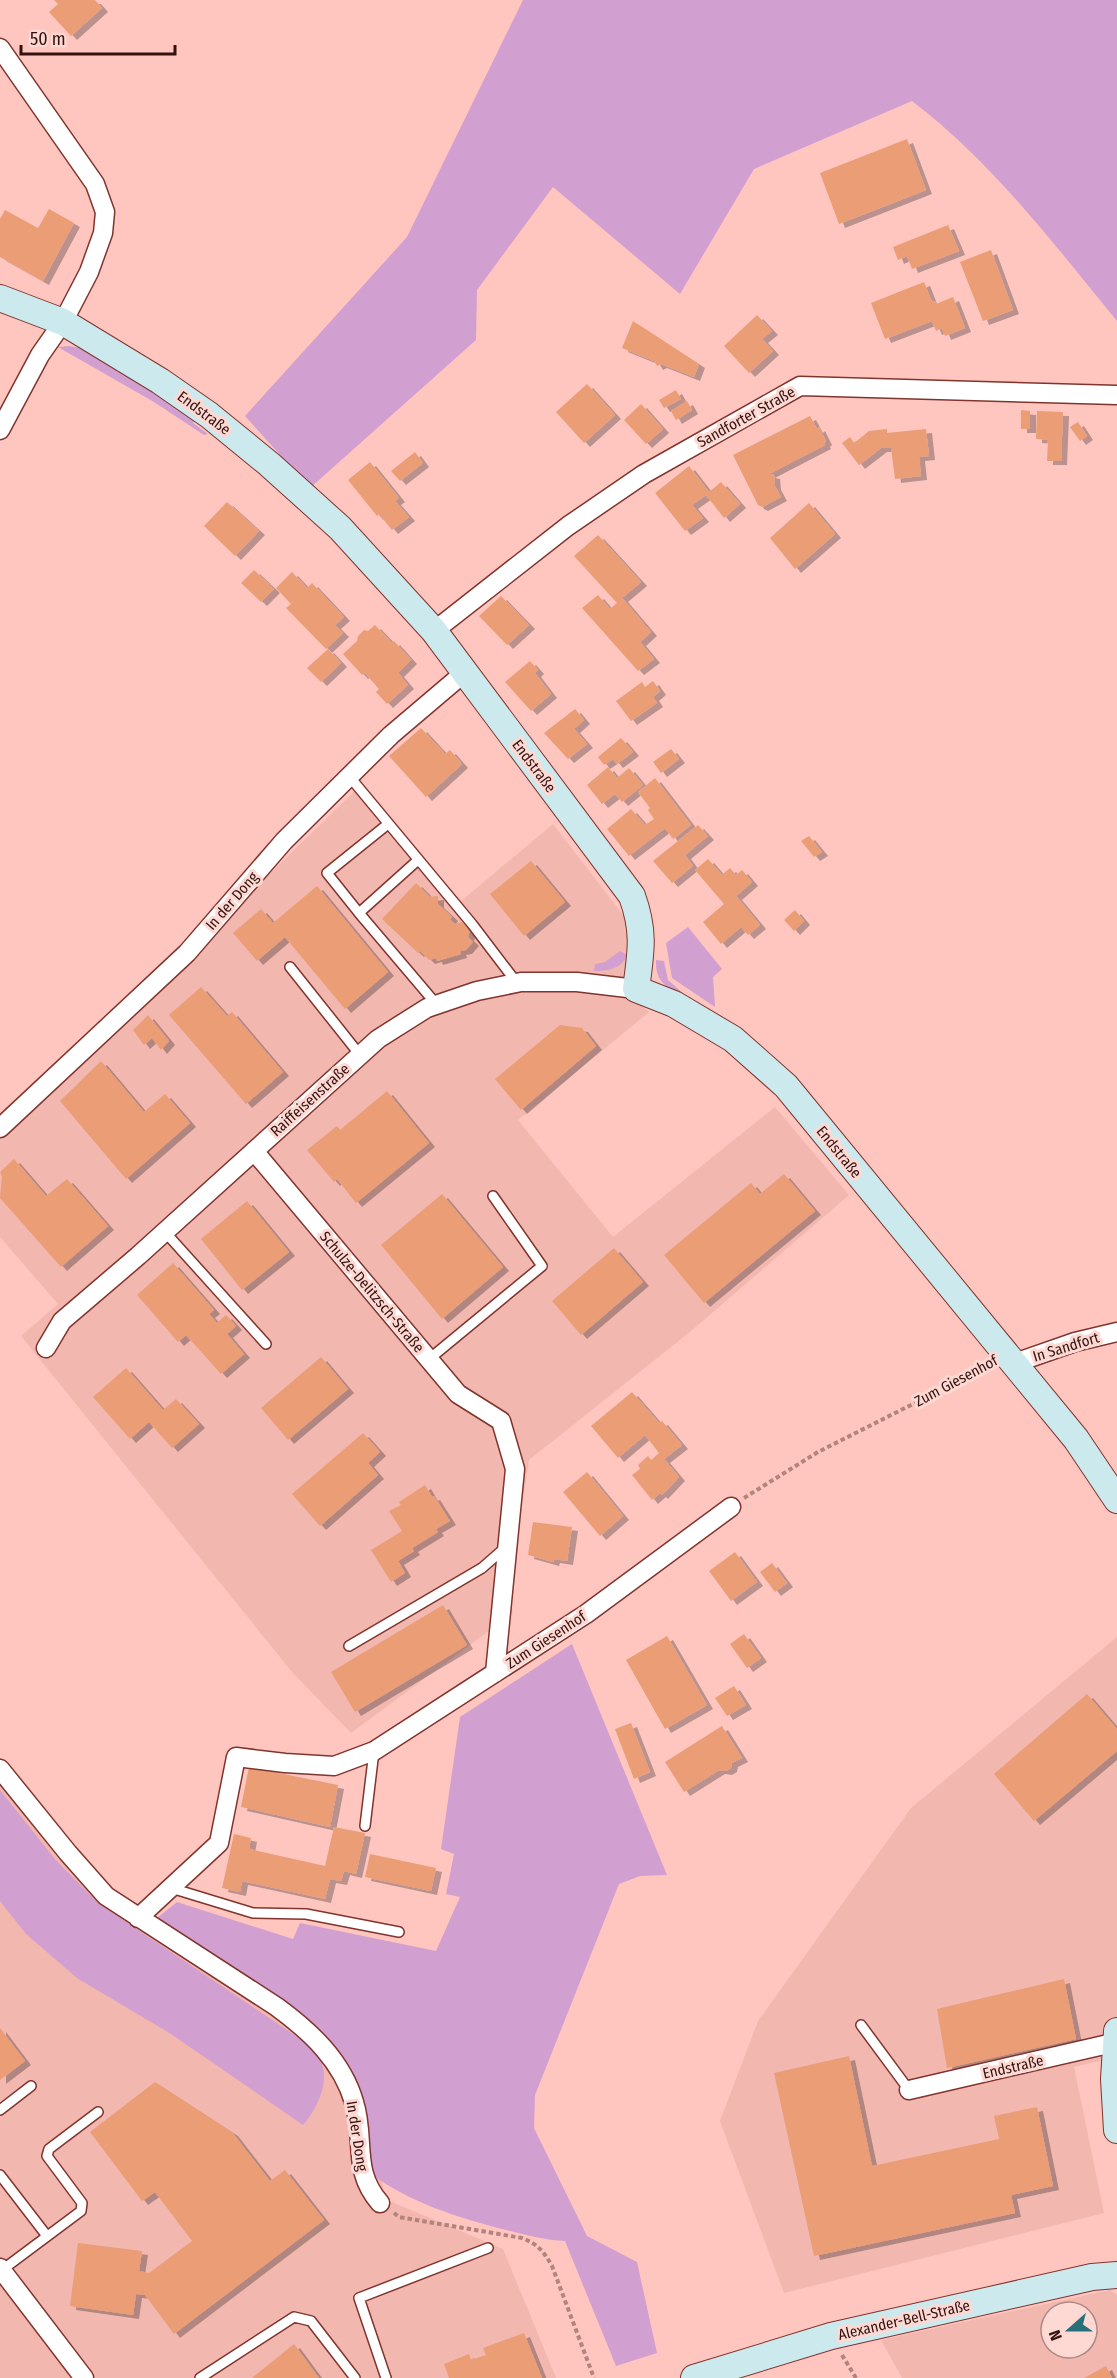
<svg xmlns="http://www.w3.org/2000/svg" width="1117" height="2378" viewBox="0 0 1117 2378" font-family="'Fira Sans Condensed',sans-serif">
<style>
.built{fill:#f2b7af;fill-rule:evenodd}
.green{fill:#d29fd1}
.building{fill:#eb9d76;filter:url(#shadow)}
.lines{fill:none;stroke-linecap:round;stroke-linejoin:round}
.lane-casing{stroke:#80342d;stroke-width:12}
.street-casing{stroke:#80342d;stroke-width:21}
.secondary-casing{stroke:#80342d;stroke-width:28}
.path{stroke:#b3847e;stroke-width:4;stroke-dasharray:4.5 3;stroke-linecap:butt}
.lane{stroke:#fff;stroke-width:9}
.street{stroke:#fff;stroke-width:18}
.secondary{stroke:#cce9ed;stroke-width:26}
.labels{text-anchor:middle;stroke-width:6;stroke-linejoin:round;paint-order:stroke}
.street-label{font-size:15px;fill:#33120f;stroke:#fed9d3}
</style>
<defs>
<filter id="shadow"><feDropShadow dx="6" dy="4" stdDeviation="0" flood-color="#0004"/></filter>
</defs>
<rect width="100%" height="100%" fill="#fec6bf"/>
<path class="built" d="M359 787 460 902 553 824 624 916 631 941 624 987 649 1012 518 1120 613 1237 775 1107 849 1195 691 1331 529 1460 509 1592 513 1613 351 1733 292 1672 21 1336 58 1304 0 1237V1136Z
M1117 1637V2057L1074 2067 1104 2213 784 2293 720 2121 758 2021 911 1808Z
M0 1773 106 1896 277 2007 369 2101 385 2199 503 2249 556 2378H0Z
M1110 2290 1117 2295V2378H902L881 2340ZM1051 2312H1087V2348H1051Z"/>
<path class="green" d="M523 0H1117V321C1053 243 993 163 912 101L754 169 680 294 553 187 477 290 476 340 310 488 245 416 407 237Z
M69 346C100 349 167 401 196 419L193 423 208 434 204 435 154 402 58 347Z
M688 927 722 969 713 977 715 1007 672 978 666 943Z
M620 951 627 955C622 969 607 971 594 971L595 964 605 962Z
M656 960 664 961 668 980 685 995 684 997C666 988 655 981 656 960Z
M572 1644 667 1875 640 1876 619 1884 535 2095 534 2128 587 2236 637 2262 657 2353 616 2366 565 2241C545 2240 526 2235 506 2230 459 2218 411 2203 371 2174L365 2115 351 2068 332 2043 299 2014 164 1930 157 1918 177 1902 293 1939 300 1923 436 1951 460 1897 446 1894 454 1854 441 1849 460 1717Z
M0 1790 54 1858 98 1903 305 2042C310 2048 320 2056 322 2064 329 2084 316 2111 303 2125L171 2034 77 1978 26 1934 0 1901Z"/>
<path class="building" d="M54 0H95L102 8 71 36 49 12 58 4Z
M907 139 926 190 839 224 820 173Z
M49 209 74 223 43 281 0 257V219L5 210 38 228Z
M948 225 959 251 912 269 907 256 898 260 893 247Z
M991 250 1013 310 983 321 960 262Z
M924 282 932 302 935 301 936 304 953 297 965 328 945 336 942 328 936 331 932 321 885 339 871 303Z
M757 315 772 331 762 339 773 351 749 373 724 346Z
M633 321 699 364 694 377 661 364 657 366 654 361 622 348Z
M587 384 615 415 584 443 556 412Z
M676 390 681 399 664 408 659 400Z
M687 401 692 410 676 420 671 411Z
M641 404 663 429 646 444 624 420Z
M1021 410 1030 411V429H1021Z
M1037 411 1063 412 1061 461H1047L1048 440 1036 439Z
M810 416 817 429 819 427 826 441 824 443 825 445 769 474 774 475 775 486 781 497 762 507 758 505 733 455Z
M1078 422 1087 436 1080 441 1070 427Z
M887 429V433L926 429 929 456 919 457 921 476 895 479 891 448H881L859 465 842 443 850 437 854 443 869 431Z
M415 452 423 463 400 481 391 471Z
M370 462 399 498 395 501 409 517 392 530 379 514 377 516 348 480Z
M689 466 709 492 721 482 740 504 724 518 706 495 692 505 703 518 685 531 655 493Z
M227 502 259 531 235 556 204 526Z
M809 503 835 534 795 569 770 538Z
M598 535 641 582 622 598 651 632 640 642 654 659 638 671 582 608 598 595 610 609 617 603 574 556Z
M254 570 274 589 261 602 241 583Z
M292 572 307 588 312 583 344 617 335 625 343 633 326 649 286 608 291 604 276 588Z
M501 596 529 625 507 645 479 616Z
M375 625 392 643 394 641 411 660 398 673 408 685 387 704 376 692 379 689 365 673 362 675 343 654 357 641 358 636 364 630 368 631Z
M328 649 341 663 321 682 307 668Z
M530 661 538 670 535 673 551 694 531 711 505 682Z
M653 681 660 691 653 697 657 703 631 721 616 701 642 682 645 687Z
M575 709 584 720 574 729 587 744 568 759 544 733Z
M421 728 445 754 450 750 462 764 426 797 389 756Z
M621 738 633 752 617 764 613 759 604 765 598 757Z
M671 749 679 759 661 773 653 762Z
M608 767 617 778 629 768 643 785 622 802 615 794 602 804 587 785Z
M655 778 691 825 673 839 665 828 629 856 607 829 631 809 645 825 654 819 648 810 650 808 638 792Z
M698 825 708 836 685 855 693 866 672 883 653 861Z
M809 836 822 852 814 857 801 841Z
M708 859 722 875 730 868 736 875 742 870 752 882 736 896 760 925 748 935 741 927 721 944 703 922 724 904 695 870Z
M531 861 565 902 524 936 490 894Z
M416 883 430 897 438 896V904L452 917 450 920 455 924 461 922 467 926 470 930 468 937 473 942 466 950 460 951 461 954 437 961 436 958 429 960 420 951 418 953 382 919Z
M317 886 388 972 345 1009 285 937 257 961 233 933 261 909 273 923Z
M795 910 804 921 794 931 784 920Z
M201 987 227 1016 232 1012 283 1072 246 1104 169 1015Z
M148 1015 169 1041 161 1050 152 1038 144 1045 133 1030Z
M560 1025 582 1028 596 1046 521 1110 495 1079Z
M101 1061 144 1112 165 1094 190 1123 126 1179 60 1101Z
M387 1091 429 1143 356 1203 337 1179 334 1182 307 1150 337 1126 340 1130Z
M14 1159 46 1196 67 1179 108 1226 61 1267 0 1198 2 1177 0 1172Z
M784 1174 815 1211 704 1303 664 1255 751 1183 760 1194Z
M442 1194 503 1267 442 1319 381 1245Z
M247 1201 289 1252 242 1290 201 1239Z
M614 1248 643 1282 581 1335 552 1301Z
M173 1263 214 1310 209 1314 217 1323 226 1315 236 1326 227 1334 244 1354 221 1374 186 1335 178 1342 137 1295Z
M321 1357 348 1389 288 1440 261 1408Z
M126 1368 163 1410 176 1399 199 1424 172 1448 149 1422 130 1439 93 1397Z
M632 1392 659 1423 662 1421 682 1445 664 1459 679 1477 662 1495 660 1493 652 1500 632 1475 640 1469 638 1465 648 1456 651 1460 659 1453 645 1435 618 1458 591 1426Z
M363 1433 380 1452 368 1463 378 1475 320 1526 292 1494Z
M587 1472 623 1516 600 1536 563 1492Z
M425 1485 432 1497 434 1496 450 1521 436 1529 438 1532 412 1548 414 1551 398 1561 405 1573 391 1582 371 1550 402 1531 389 1511 401 1505 399 1502Z
M533 1522 572 1527 567 1561 554 1559 553 1562 528 1555Z
M735 1552 757 1582 731 1601 709 1571Z
M772 1563 787 1583 775 1592 760 1572Z
M443 1605 467 1645 355 1712 331 1672Z
M744 1634 761 1658 747 1668 730 1644Z
M667 1636 707 1705 665 1729 626 1660Z
M734 1686 746 1705 727 1716 715 1698Z
M1087 1694 1117 1729V1751L1034 1821 994 1774Z
M631 1723 650 1772 634 1779 615 1729Z
M722 1726 742 1758 732 1763 731 1768 726 1771 719 1770 684 1792 665 1762Z
M249 1767 338 1785 330 1827 241 1807Z
M334 1827 365 1833 356 1874 344 1871 341 1881 330 1879 325 1899 242 1881 240 1892 222 1888 234 1834 251 1838 249 1849 325 1866Z
M370 1854 436 1868 431 1891 365 1877Z
M1064 1979 1076 2039 947 2068 937 2009Z
M0 2028 25 2061 0 2080Z
M849 2056 872 2166 999 2139 994 2116 1037 2107 1053 2186 1011 2195 1015 2213 814 2256 774 2073Z
M155 2082 232 2132 270 2181 285 2170 324 2220 174 2334 145 2295 136 2294 133 2315 70 2306 78 2243 142 2251 139 2271 149 2273 192 2241 155 2192 142 2201 90 2132Z
M524 2333 542 2378H449L444 2364 469 2354 471 2360 486 2355 483 2348Z
M294 2344 319 2378H252Z
M1106 2366 1112 2378H1084Z"/>
<g class="lines">
<g class="lane-casing">
<path id="lane" d="M349 776 472 924 517 983
M418 860 359 913 437 1005
M359 913 327 873 388 824
M290 967 360 1055
M165 1232 266 1344
M428 1360 542 1266 493 1196
M349 1646 482 1568 506 1547
M365 1826 374 1751
M171 1888 253 1913 306 1914 399 1932
M861 2025 909 2090
M0 2110 31 2086
M0 2175 47 2236
M2 2270 81 2211 82 2203 47 2156 49 2149 98 2112
M200 2378 294 2317 311 2321 355 2378
M386 2378 359 2298 488 2248"/>
</g>
<g class="street-casing">
<path id="street" d="M0 48 95 184 105 212 103 233 89 272 63 322 40 355 0 430
M434 631 568 526 644 474 800 386 1117 395
M0 1128 187 953 284 841 391 735 464 673
M254 1151 458 1394 501 1421 515 1469 495 1673
M46 1348 62 1321 138 1256 378 1039 427 1008 477 991 521 982H577L636 989
M1015 1363 1075 1342 1117 1332
M0 1769 68 1853 106 1896 277 2007C311 2032 342 2061 354 2102 366 2139 351 2170 380 2203
M138 1918 219 1843 236 1757 285 1763 334 1766 374 1751 586 1614 731 1507
M909 2090 1117 2042
M0 2268 84 2378"/>
</g>
<g class="secondary-casing">
<path id="secondary" d="M0 298 63 322 160 381 209 415 269 464 340 528 434 631 632 896C645 932 641 952 636 989L674 1004 733 1039 786 1086 1076 1439 1117 1500
M1117 2031 1114 2079 1117 2130
M694 2378 831 2336 1092 2277 1117 2275"/>
</g>
<path class="path" d="M744 1498 818 1452 988 1366
M394 2213 399 2217 522 2238C538 2244 544 2252 552 2266L594 2378
M842 2355 856 2378"/>
<use href="#lane" class="lane"/>
<use href="#street" class="street"/>
<use href="#secondary" class="secondary"/>
</g>
<g class="labels">
<g class="street-label">
<text transform="translate(204 413) rotate(37)" y="5">Endstraße</text>
<text transform="translate(746 417) rotate(-29)" y="5">Sandforter Straße</text>
<text transform="translate(534 766) rotate(53)" y="5">Endstraße</text>
<text transform="translate(232 901) rotate(-49)" y="5">In der Dong</text>
<text transform="translate(310 1100) rotate(-42)" y="5">Raiffeisenstraße</text>
<text transform="translate(839 1152) rotate(51)" y="5">Endstraße</text>
<text transform="translate(372 1292) rotate(50)" y="5">Schulze-Delitzsch-Straße</text>
<text transform="translate(1066 1347) rotate(-17)" y="5">In Sandfort</text>
<text transform="translate(956 1381) rotate(-28)" y="5">Zum Giesenhof</text>
<text transform="translate(546 1640) rotate(-33)" y="5">Zum Giesenhof</text>
<text transform="translate(1013 2067) rotate(-13)" y="5">Endstraße</text>
<text transform="translate(357 2136) rotate(81)" y="5">In der Dong</text>
<text transform="translate(904 2320) rotate(-13)" y="5">Alexander-Bell-Straße</text>
</g>
</g>
<g transform="translate(1069 2330) rotate(249)"><circle r="28" fill="#fed9d3" stroke="#ad8985" stroke-width="1.5"/>
<path d="M0-4.5L10 22L0 15L-10 22Z" fill="#27707a"/>
<text y="-9" font-size="16" font-weight="bold" text-anchor="middle" fill="#33120f">N</text>
</g>
<path d="M21 45v9h154v-9" fill="none" stroke="#33120f" stroke-width="3"/>
<text x="30" y="45" font-size="18" fill="#33120f" stroke="#fed9d3" stroke-width="4.5" paint-order="stroke">50 m</text>
</svg>
